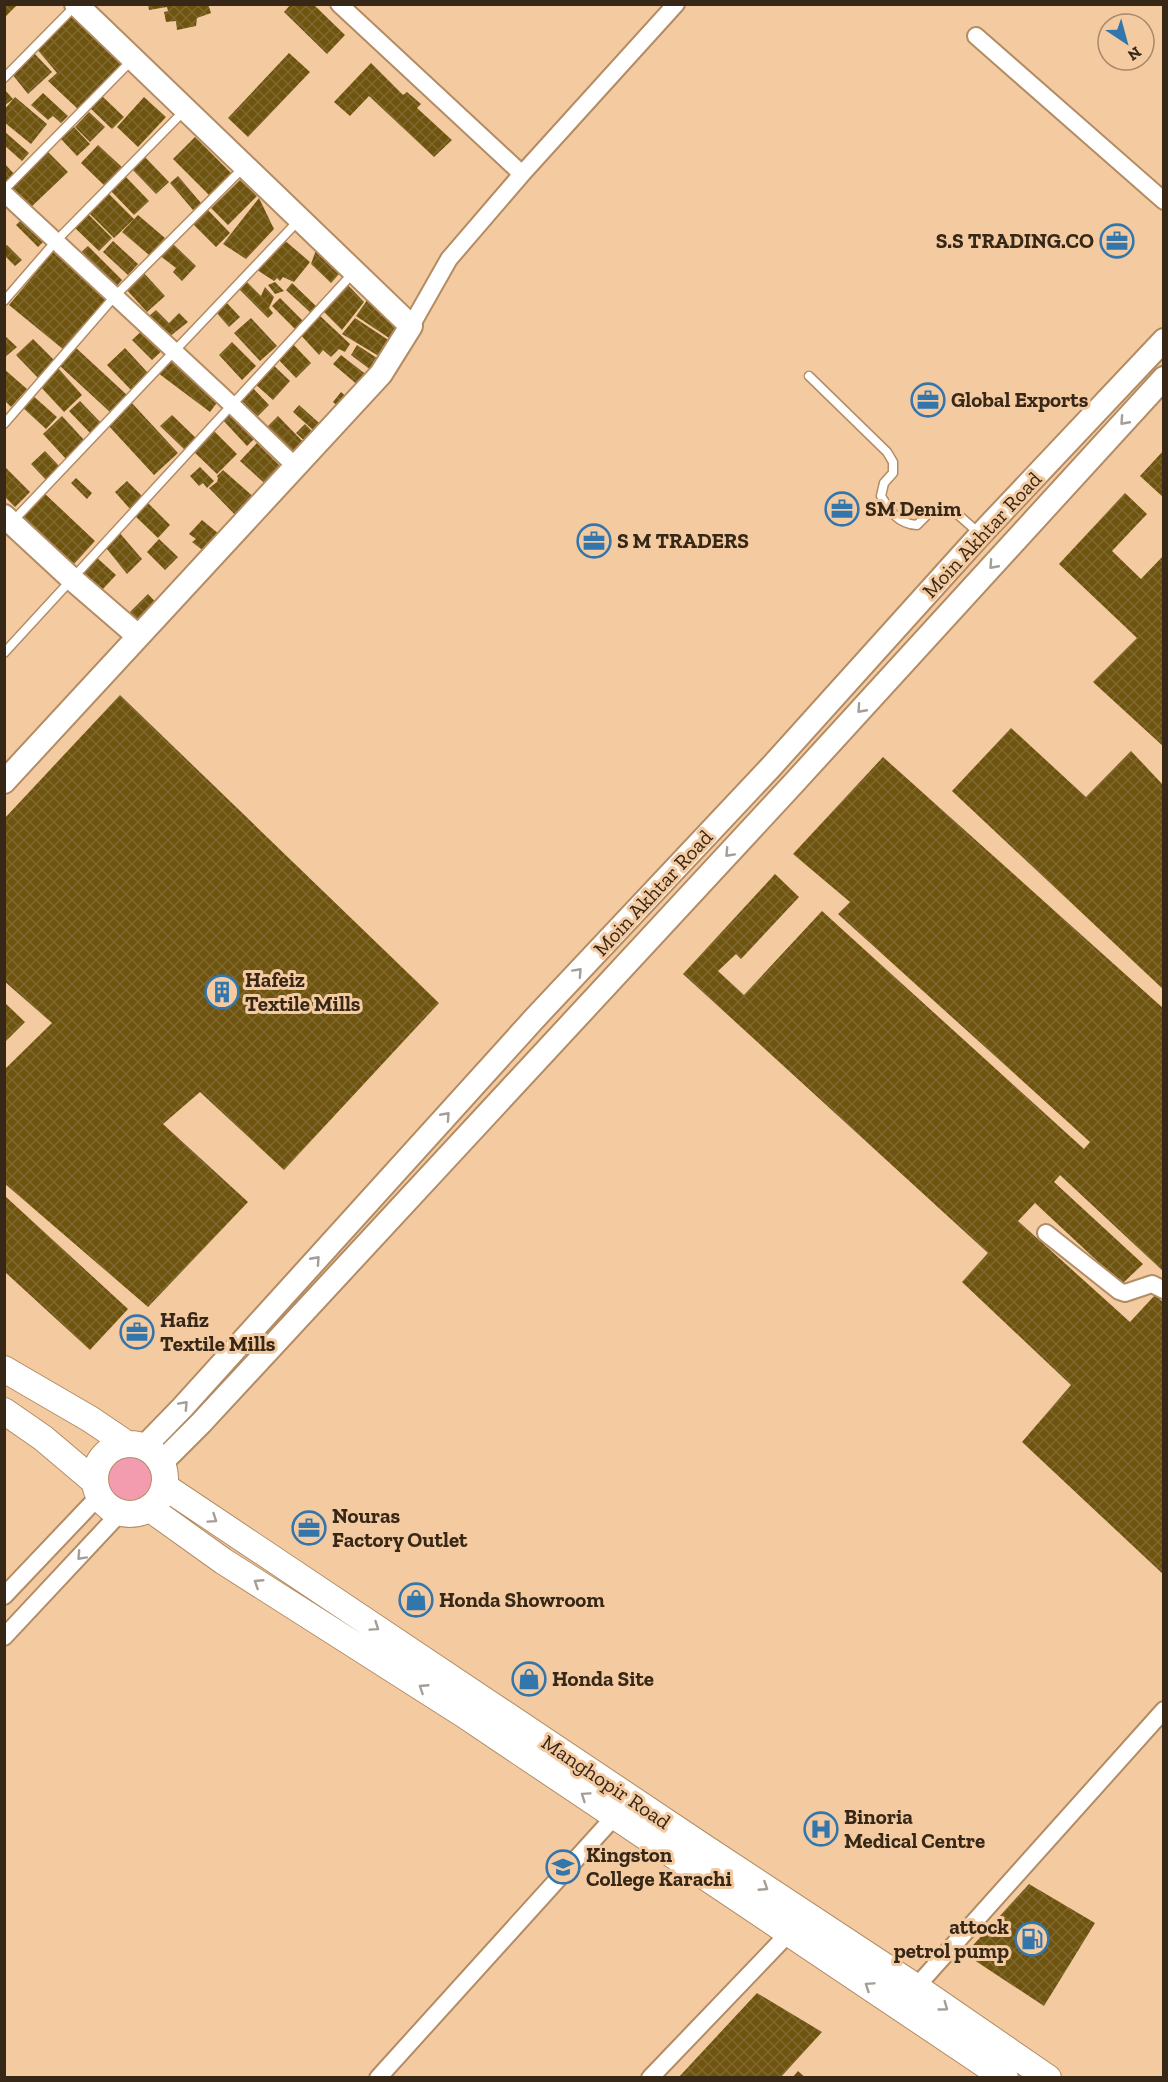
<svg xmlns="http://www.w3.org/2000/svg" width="1168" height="2082" viewBox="0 0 1168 2082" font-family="'Zilla Slab',serif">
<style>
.grass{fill:#f49caf}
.building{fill:url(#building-cross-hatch)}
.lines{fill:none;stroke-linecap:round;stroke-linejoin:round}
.lane-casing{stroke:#b38c64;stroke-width:11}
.street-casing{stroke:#b38c64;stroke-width:20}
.secondary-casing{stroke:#b38c64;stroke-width:26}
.primary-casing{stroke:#b38c64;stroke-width:28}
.lane{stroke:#fff;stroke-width:8}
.street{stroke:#fff;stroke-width:16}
.secondary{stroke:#fff;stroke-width:22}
.primary{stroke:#fff;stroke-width:26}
.oneway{stroke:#a59e97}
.labels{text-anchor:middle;stroke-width:6;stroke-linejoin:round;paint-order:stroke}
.poi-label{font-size:21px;font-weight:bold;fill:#372717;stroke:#f4caa1;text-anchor:start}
.street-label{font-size:21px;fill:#372717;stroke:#f4caa1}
</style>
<defs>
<pattern id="building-cross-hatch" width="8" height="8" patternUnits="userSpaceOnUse" patternTransform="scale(1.5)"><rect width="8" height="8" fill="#6e540f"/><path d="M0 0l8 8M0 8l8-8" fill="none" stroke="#7f6931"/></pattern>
</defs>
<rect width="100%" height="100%" fill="#f4caa1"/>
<path class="grass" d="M104 1478a25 25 0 1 1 50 0a25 25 0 1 1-50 0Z"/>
<path class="building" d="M4 4H18L4 18Z
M148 4H208L211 13 197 18 196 26 177 30 176 21 166 22 164 12 168 11 167 7 149 10Z
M291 4H313L345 35 327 54 284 12Z
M71 12 125 64 80 111 48 81 57 73 36 48Z
M33 52 52 72 28 94 12 74Z
M289 53 310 72 248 137 228 118Z
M371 63 403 95 407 92 421 104 417 108 452 140 434 157 369 96 350 116 334 102Z
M4 89 13 99 4 106Z
M43 93 68 116 61 123 53 116 48 120 31 105Z
M102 96 124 117 112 129 90 108Z
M15 97 47 124 31 144 4 122V110Z
M144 97 166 117 138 147 117 127Z
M89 112 105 127 90 142 75 127Z
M74 127 90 144 77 156 61 139Z
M4 131 29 153 22 161 4 145Z
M195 137 231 173 209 195 173 159Z
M98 145 124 169 106 187 81 163Z
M46 150 68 172 29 209 8 187Z
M145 157 169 182 156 194 132 169Z
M4 163 17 177 4 184Z
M178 176 201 203 193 210 170 183Z
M126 177 149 201 134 215 111 191Z
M240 180 257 196 228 225 211 208Z
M108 193 134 219 114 238 89 213Z
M259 198 274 229 246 259 223 244Z
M206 208 230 233 216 247 191 222Z
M87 213 112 238 99 251 74 227Z
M26 215 48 237 38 247 16 225Z
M138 215 165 238 149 255 122 232Z
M283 239 310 262 294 282 283 277 280 281 277 278 274 281 254 268Z
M113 241 138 264 128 275 103 252Z
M171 242 196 266 182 281 173 272 176 268 159 255Z
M7 245 22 260 15 266 4 255V247Z
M88 246 122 280 113 290 78 255Z
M56 248 111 293 64 350 9 305Z
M316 250 339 274 331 283 311 264Z
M143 272 165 296 147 312 125 288Z
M245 280 261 296 265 287 274 297 269 308 273 313 268 318 237 287Z
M275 282 284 291 275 294 268 285Z
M292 283 317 307 311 313 286 290Z
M346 283 364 302 342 330 322 310Z
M280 298 303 321 295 329 272 306Z
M368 299 406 330 398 344 356 316Z
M226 302 240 317 229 327 215 311Z
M156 310 169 323 179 313 188 322 169 337 148 317Z
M317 313 350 344 345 352 339 349 331 357 323 350 319 355 298 332Z
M251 318 277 346 260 361 234 333Z
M355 318 396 345 387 361 342 334Z
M146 327 166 347 152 360 132 340Z
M4 335 17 347 4 358Z
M33 339 56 362 39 379 16 355Z
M290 341 311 363 296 378 276 357Z
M232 342 256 366 242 380 219 355Z
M357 345 383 362 376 374 351 355Z
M75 347 127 395 111 413 59 365Z
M125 348 148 373 131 390 107 365Z
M341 355 368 376 359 386 333 364Z
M170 357 222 396 210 412 158 373Z
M271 363 290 381 273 400 253 382Z
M58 368 82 395 64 412 39 385Z
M4 369 27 389 11 407 4 400Z
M250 385 269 405 254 420 236 400Z
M341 392 349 399 341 409 333 402Z
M32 395 57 417 46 429 21 406Z
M80 401 103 425 92 435 69 411Z
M131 402 178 453 154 475 107 424Z
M232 405 259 434 247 446 220 417Z
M299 405 327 430 321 437 293 412Z
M172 415 197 439 186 451 160 426Z
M62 416 85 441 66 459 43 434Z
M278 416 308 447 294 462 264 430Z
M305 424 319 438 311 447 296 433Z
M213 430 237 454 217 474 192 450Z
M257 443 287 473 271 489 240 461Z
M1164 450V498L1140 476Z
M45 451 61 468 47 481 31 464Z
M4 466 30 492 15 507 4 496Z
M200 467 214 481 207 488 203 483 199 486 190 476Z
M223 470 256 499 241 521 209 488 217 482 218 478 217 476Z
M76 478 92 493 87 499 71 483Z
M127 481 143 497 130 509 115 492Z
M43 492 95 541 73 565 21 516Z
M1125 493 1147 514 1112 551 1141 579 1164 555V747L1093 682 1137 638 1059 564Z
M145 500 170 525 158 538 132 513Z
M202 520 225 539 210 556 192 542 196 539 189 534Z
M118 531 142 559 127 574 103 544Z
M159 539 178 557 165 570 147 552Z
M95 556 116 575 102 590 81 570Z
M148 594 161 608 142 627 129 613Z
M120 695 439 1003 284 1170 200 1092 163 1124 248 1202 148 1307 4 1183V1070L52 1023 4 981V819Z
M1011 728 1086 797 1131 751 1164 786V990L952 791Z
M883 757 1164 1009V1272L1060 1175 1054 1182 1143 1264 1122 1284 1035 1203 1018 1221 1130 1322 1155 1295 1164 1303V1575L1022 1442 1071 1385 962 1282 988 1253 683 974 775 874 799 897 741 959 736 954 718 971 744 995 822 911 1084 1149 1090 1142 838 914 850 902 793 854Z
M4 1002 25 1022 4 1043Z
M5 1196 128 1309 90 1350 5 1272Z
M1029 1884 1095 1923 1044 2006 965 1954Z
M757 1993 822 2032 780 2078H678Z
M798 2071 806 2078H792Z"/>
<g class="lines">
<g class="lane-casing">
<path id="lane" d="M4 78 76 5
M4 190 132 60
M4 301 56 241 185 110
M809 376 887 452 893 462V473L884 483 881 496C890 511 898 524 917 525L929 513 942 508 955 512 980 534
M4 424 115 296 244 167
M13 521 299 220
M4 653 353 273"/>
</g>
<g class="street-casing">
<path id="street" d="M339 4 522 174
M976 36 1164 201
M4 193 231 404 295 466
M411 326 449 259 522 174 676 4
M1046 1233 1119 1291 1125 1293 1152 1284 1164 1290
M4 1596 99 1496
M4 1637 120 1513
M916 1987 1164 1710
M378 2078 615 1816
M650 2078 789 1933"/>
</g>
<g class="secondary-casing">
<path id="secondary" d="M4 516 72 579 138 636
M4 782 381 374 411 326 76 4
M144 1447 182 1408 534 1019 770 768 980 535 1164 340
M161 1463 201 1423 793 784 1164 378"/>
</g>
<g class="primary-casing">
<path id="primary" d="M4 1369 90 1419 127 1444
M4 1411 43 1438 95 1482
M95 1479a35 35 0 1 1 70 0a35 35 0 1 1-70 0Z
M164 1486 702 1846 916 1987 1048 2078
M149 1508 223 1561 463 1714 1005 2078"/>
</g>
<use href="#lane" class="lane"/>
<use href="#street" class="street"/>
<use href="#secondary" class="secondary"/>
<use href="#primary" class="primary"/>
</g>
<defs><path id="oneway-chevron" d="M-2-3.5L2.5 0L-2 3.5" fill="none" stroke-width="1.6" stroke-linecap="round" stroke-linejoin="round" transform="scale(1.5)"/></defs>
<g class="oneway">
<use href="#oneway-chevron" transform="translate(1124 421) rotate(132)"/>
<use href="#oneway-chevron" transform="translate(993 565) rotate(132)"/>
<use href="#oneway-chevron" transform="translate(861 709) rotate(132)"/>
<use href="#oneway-chevron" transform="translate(729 853) rotate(133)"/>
<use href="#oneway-chevron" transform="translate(578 972) rotate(-47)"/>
<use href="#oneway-chevron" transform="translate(446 1116) rotate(-48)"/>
<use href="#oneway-chevron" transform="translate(316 1260) rotate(-48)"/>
<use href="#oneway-chevron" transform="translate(184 1405) rotate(-47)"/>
<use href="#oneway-chevron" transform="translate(213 1519) rotate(34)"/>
<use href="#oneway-chevron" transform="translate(81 1556) rotate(133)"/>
<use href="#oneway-chevron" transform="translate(258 1583) rotate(-147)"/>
<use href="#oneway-chevron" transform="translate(375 1627) rotate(34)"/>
<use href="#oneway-chevron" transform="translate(423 1688) rotate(-147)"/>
<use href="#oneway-chevron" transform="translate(585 1796) rotate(-146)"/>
<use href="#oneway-chevron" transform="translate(764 1887) rotate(33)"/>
<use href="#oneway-chevron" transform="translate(869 1986) rotate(-146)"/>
<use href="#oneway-chevron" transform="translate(944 2007) rotate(36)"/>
</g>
<defs>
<g id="office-ring" transform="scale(1.725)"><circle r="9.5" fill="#f4caa1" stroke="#3376ac" stroke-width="1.5"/><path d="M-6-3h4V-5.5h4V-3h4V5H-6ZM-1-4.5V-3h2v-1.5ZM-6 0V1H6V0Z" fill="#3376ac"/></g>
<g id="building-ring" transform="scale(1.725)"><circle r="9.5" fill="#f4caa1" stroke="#3376ac" stroke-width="1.5"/><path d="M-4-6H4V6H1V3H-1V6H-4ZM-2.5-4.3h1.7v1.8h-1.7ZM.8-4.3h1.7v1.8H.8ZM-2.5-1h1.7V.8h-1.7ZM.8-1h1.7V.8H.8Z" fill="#3376ac"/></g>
<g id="shop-ring" transform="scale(1.725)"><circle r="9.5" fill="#f4caa1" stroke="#3376ac" stroke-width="1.5"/><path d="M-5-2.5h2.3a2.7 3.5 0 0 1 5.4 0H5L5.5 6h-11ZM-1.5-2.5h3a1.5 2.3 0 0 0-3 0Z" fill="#3376ac"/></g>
<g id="hospital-ring" transform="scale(1.725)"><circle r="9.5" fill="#f4caa1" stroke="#3376ac" stroke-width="1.5"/><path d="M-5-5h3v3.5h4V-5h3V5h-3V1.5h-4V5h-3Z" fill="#3376ac"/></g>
<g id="university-ring" transform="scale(1.725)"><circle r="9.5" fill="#f4caa1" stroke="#3376ac" stroke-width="1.5"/><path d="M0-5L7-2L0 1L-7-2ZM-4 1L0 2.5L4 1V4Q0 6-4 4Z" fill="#3376ac"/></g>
<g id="fuel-ring" transform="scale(1.725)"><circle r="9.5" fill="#f4caa1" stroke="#3376ac" stroke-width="1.5"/><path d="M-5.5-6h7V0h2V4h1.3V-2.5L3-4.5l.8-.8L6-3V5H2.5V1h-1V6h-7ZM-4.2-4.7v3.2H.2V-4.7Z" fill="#3376ac"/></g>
</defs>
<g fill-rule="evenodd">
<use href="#office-ring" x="1117" y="241"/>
<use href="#office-ring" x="928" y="400"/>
<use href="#office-ring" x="842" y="509"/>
<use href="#office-ring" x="594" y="541"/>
<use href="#building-ring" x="222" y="992"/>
<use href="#office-ring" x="137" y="1332"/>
<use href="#office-ring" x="309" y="1528"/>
<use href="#shop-ring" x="416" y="1600"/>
<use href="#shop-ring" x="529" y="1679"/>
<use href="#hospital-ring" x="821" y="1829"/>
<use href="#university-ring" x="563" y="1867"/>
<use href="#fuel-ring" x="1032" y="1939"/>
</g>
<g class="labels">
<g class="poi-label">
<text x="1094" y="248" text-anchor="end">S.S TRADING.CO</text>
<text x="951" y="407">Global Exports</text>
<text x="865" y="516">SM Denim</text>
<text x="617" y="548">S M TRADERS</text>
<text x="245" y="987">Hafeiz<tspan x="245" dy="24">Textile Mills</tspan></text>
<text x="160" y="1327">Hafiz<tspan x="160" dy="24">Textile Mills</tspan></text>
<text x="332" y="1523">Nouras<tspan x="332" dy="24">Factory Outlet</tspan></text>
<text x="439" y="1607">Honda Showroom</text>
<text x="552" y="1686">Honda Site</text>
<text x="844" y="1824">Binoria<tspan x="844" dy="24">Medical Centre</tspan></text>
<text x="586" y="1862">Kingston<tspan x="586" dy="24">College Karachi</tspan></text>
<text x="1009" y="1934" text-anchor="end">attock<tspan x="1009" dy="24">petrol pump</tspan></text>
</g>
<g class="street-label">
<text transform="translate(982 535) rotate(-47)" y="7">Moin Akhtar Road</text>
<text transform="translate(653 893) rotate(-47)" y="7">Moin Akhtar Road</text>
<text transform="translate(606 1782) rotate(34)" y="7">Manghopir Road</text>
</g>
</g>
<rect width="1168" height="2082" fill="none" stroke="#372717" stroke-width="12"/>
<g transform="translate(1126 42) rotate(144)"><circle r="28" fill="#f4caa1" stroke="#a8896a" stroke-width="1.5"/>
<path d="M0-4.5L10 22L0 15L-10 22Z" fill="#3376ac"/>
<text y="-9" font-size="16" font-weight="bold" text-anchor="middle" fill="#372717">N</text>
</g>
</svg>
